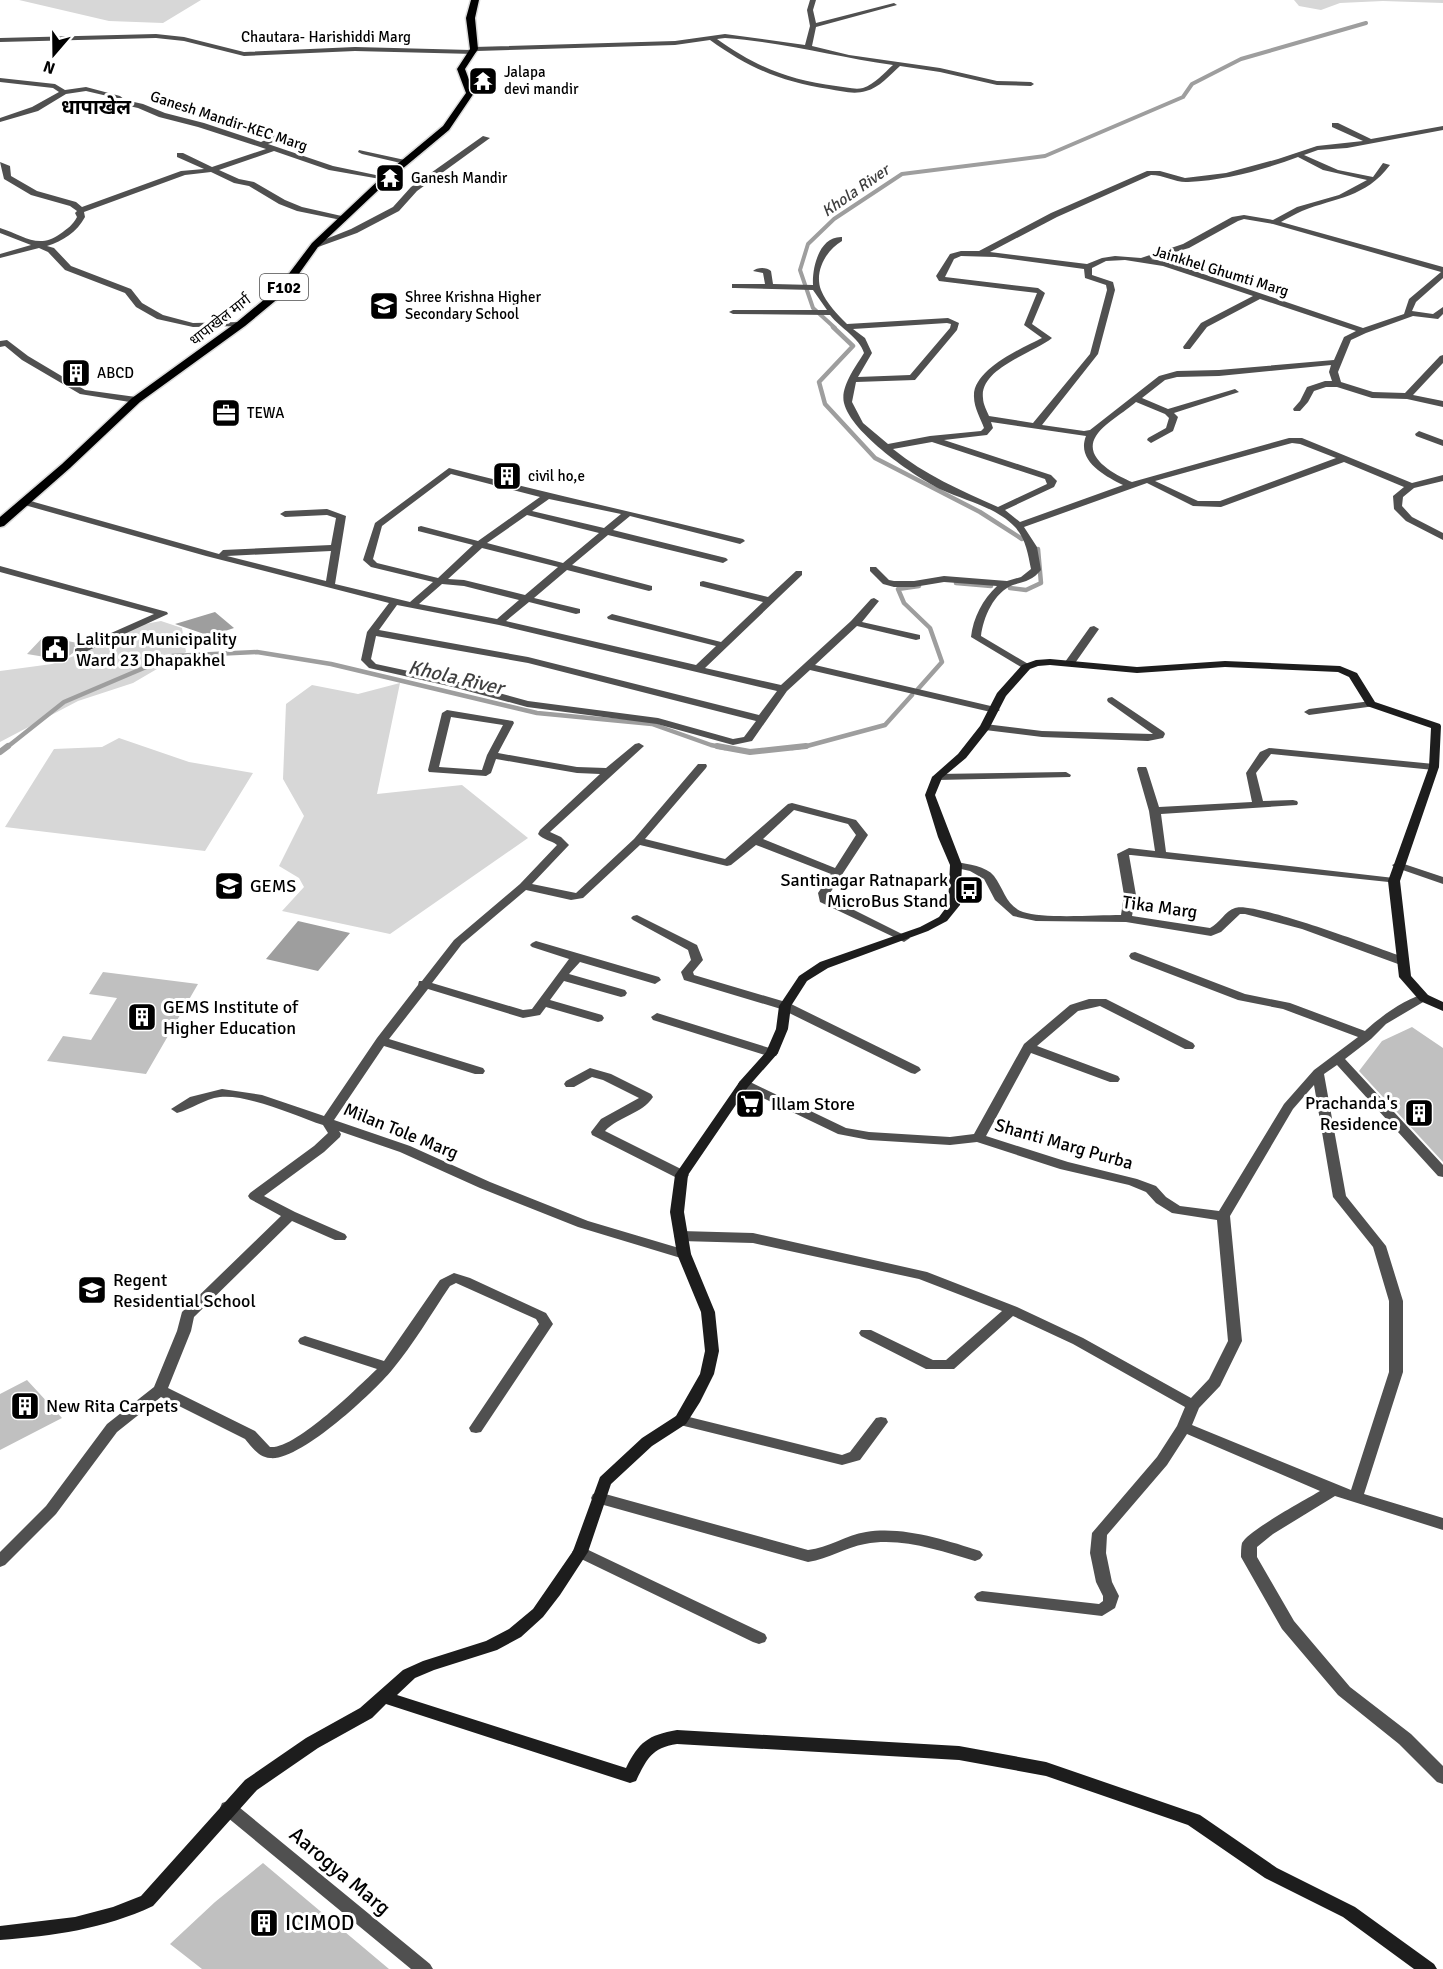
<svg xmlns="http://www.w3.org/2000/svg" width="1443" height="1969" viewBox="0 0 1443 1969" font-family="Signika,'Noto Sans Devanagari',sans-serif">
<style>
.green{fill:#d7d7d7}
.water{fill:#9e9e9e}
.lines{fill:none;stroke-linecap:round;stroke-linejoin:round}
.stream-far2{stroke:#9e9e9e;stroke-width:4}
.stream-far1{stroke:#9e9e9e;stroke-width:4.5}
.stream{stroke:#9e9e9e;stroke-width:6}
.building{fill:#c0c0c0}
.primary-casing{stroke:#dbdbdb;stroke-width:3}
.street{fill:#505050;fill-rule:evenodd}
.secondary{fill:#1d1d1d;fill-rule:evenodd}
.primary{fill:#000;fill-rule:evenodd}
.labels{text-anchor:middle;stroke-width:6;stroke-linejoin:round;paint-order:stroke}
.far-street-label{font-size:15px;fill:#000;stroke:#fff}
.far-poi-label{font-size:15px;fill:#000;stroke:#fff;text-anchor:start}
.far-water-label{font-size:16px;font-style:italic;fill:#3f3f3f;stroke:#fff}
.shield{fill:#fff;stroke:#4c4c4c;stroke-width:1.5}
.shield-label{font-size:16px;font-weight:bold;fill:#000}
.poi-label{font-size:18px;fill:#000;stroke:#fff;text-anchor:start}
.street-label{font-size:18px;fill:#000;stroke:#fff}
.far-district-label{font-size:20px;font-weight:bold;fill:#000;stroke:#fff}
.water-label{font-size:20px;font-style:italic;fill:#3f3f3f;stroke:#fff}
.near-street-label{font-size:21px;fill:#000;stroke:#fff}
.near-poi-label{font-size:21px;fill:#000;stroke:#fff;text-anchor:start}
</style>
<rect width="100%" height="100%" fill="#fff"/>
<path class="green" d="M19 0H201L163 23 109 21Z
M1294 0H1443V3L1383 1 1340 3 1321 10 1299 6Z
M161 621 182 628 186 652 133 683 78 701 0 742V671L52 664 88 651 112 640 129 627Z
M400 683 377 794 462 785 528 838 390 934 282 911 304 887 299 878 279 866 304 816 283 779 286 704 312 685 358 694Z
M119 738 189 762 253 773 205 851 5 827 54 749 102 747Z"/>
<path class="water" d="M215 612 234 628 210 636 175 624Z
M298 921 350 933 318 971 266 959Z"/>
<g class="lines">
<path class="stream-far2" d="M835 328 813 308 800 270 808 244 834 219 902 174 1045 156 1183 97 1192 84 1241 59 1366 23"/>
<path class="stream-far1" d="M833 327 853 346 819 382 825 404 875 458 980 512 1022 539
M956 583 991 586
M1010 588 1026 590 1041 583 1038 549
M918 689 942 662 930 628 904 603 898 589 919 586
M6 748 64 702 172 656 257 652 331 664 537 713 652 724 711 745 725 748
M792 748 807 746 885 725 912 695"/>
<path class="stream" d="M717 746 750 752 806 746
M0 752 8 746"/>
</g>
<path class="building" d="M44 636 82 644 74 647 73 653 63 660 27 654Z
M103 972 198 984 146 1074 47 1061 63 1036 91 1040 117 998 89 994Z
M1412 1027 1443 1048V1162L1359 1071 1382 1041Z
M27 1380 62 1418 0 1450V1394Z
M263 1863 389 1969H202L170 1944 215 1902Z"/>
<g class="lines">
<g class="primary-casing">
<path id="primary" d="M471 0H479L475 18 478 49 465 69 474 93 449 130 389 180 318 247 286 292 245 326 140 402 70 468 4 526 0 527V517L62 464 132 398 237 322 278 288 312 243 383 176 443 126 466 93 457 69 470 49 466 18Z"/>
</g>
<path class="street" d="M810 0H816L813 10 816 23 894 3 897 5 816 27 812 46 849 55 940 68 997 81 1031 82 1034 84 1031 86 997 85 940 72 900 66C890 75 879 88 866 91 854 95 841 91 829 89 781 82 749 68 710 40L675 45 477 51 474 54 355 51 244 56 184 41 156 38 0 42V38L156 34 184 37 244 52 355 47 471 50 474 47 675 41 725 34 805 45 810 26 807 10ZM725 38C782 42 836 57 893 65 884 73 875 84 863 88 855 90 845 87 836 86 789 80 756 67 717 39Z
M0 78 55 84 65 90 86 87 120 96 125 100 143 104 165 113 204 123 261 142 276 135H282V139L268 144 333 166 390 178 386 180 329 170 274 151 219 170 239 179 254 182 285 200 302 207 346 217V221L297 211 279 204 249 186 234 183 211 172 185 175 84 212 85 217C77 232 63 241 47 246L54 248 71 266 131 289 142 303 163 315 193 323 241 322 245 324 241 326 193 327 157 319 136 307 125 293 65 270 48 252 39 248 0 258V254L31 245 0 233V228C23 235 38 250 60 234 67 229 73 225 77 217L75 213 77 211 70 206 31 195 4 179 0 162 10 166 11 176 37 191 76 202 82 207 181 171 204 169 177 157V153H183L212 167 266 149 198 127 159 117 138 108 120 104 116 98 86 91 66 94 38 111 0 122V118L32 107 59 92 53 88 0 82Z
M1332 123H1338L1371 139 1443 126V130L1347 148 1318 150 1304 155 1338 170 1373 177 1383 163 1390 165C1365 198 1337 197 1302 211 1295 214 1288 218 1281 222L1443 267V278L1416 302 1412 311 1433 314 1443 307V314L1438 319 1413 316 1366 333 1351 340 1338 372 1341 382 1373 392 1405 393 1440 356 1443 355V363L1413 395 1443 401V407L1407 399 1372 398 1337 387H1326L1314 391 1308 402 1300 411H1294L1293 409 1300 401 1307 387 1325 381H1332L1329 372 1331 365 1219 376 1177 377 1165 380 1142 398 1168 409 1235 389 1239 392 1174 413 1178 417 1173 431 1151 443 1147 440 1148 438 1166 428 1169 418 1165 414 1136 402C1126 411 1102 425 1096 436 1082 458 1116 475 1132 482L1289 438H1302L1412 483 1443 475V481L1414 488 1403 497 1402 506 1412 517 1443 533V540L1406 521 1394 509 1393 496 1404 487 1344 462 1221 507 1193 506 1147 483 1024 527 1037 547 1041 570C1032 581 1025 581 1013 585 994 592 983 618 981 636L1030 665V669L1026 670 971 637C973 618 983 599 997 586L944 582 914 587H894L883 584 870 571V567H876L889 580 894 581H914L944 576 1007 581 1021 577 1031 569C1028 554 1026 539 1015 527 996 507 966 501 942 490 915 477 851 433 844 403 840 387 856 366 864 353 859 337 841 329 830 315L733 314 729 312 733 310H827L813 290 735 288H732V284H765L763 273 753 271C757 267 767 267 771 271L773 284 813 285C812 268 819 236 842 237V241C826 250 814 272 821 290 826 303 838 315 847 324L948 318 959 323 957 330 915 380 856 382 852 402 863 423 888 444 930 436 981 431 984 428C981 419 974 408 974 397 972 370 1022 348 1042 338L1024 325 1037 293 939 281 936 276 950 254 961 251H979L1051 213 1147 171H1160L1185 178 1226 173 1278 159 1317 146 1363 141 1332 127ZM1298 157 1323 170 1367 180 1339 195 1297 207 1273 220 1244 215 1232 217 1183 244 1141 258 1115 256 1102 258 1087 264 990 252 1057 217 1151 175C1164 175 1176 183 1188 182 1225 180 1263 170 1298 157ZM1244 219 1273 224 1441 272 1409 299 1404 314 1363 328 1168 262 1151 259 1189 248 1238 221ZM961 256 995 257 1084 269 1085 278 1106 285 1107 290 1090 354 1033 423 989 416C987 411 983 404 983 398 979 368 1034 353 1052 338L1032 324 1045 293 1038 288 945 277 954 259ZM1125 260 1163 266 1253 296 1201 323 1183 347 1184 349H1190L1207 327 1260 299 1356 331 1344 337 1334 360 1219 370 1177 371 1159 376 1090 430 1084 431 1042 425 1098 354 1115 290 1113 282 1092 275V268L1106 261ZM947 323 951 324 950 328 910 375 858 377 872 353 865 338 853 329ZM991 422 1086 436C1076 461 1105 476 1123 485L1020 522 1005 510 1054 487 1057 481 1051 475 944 440 987 435 993 428ZM932 442 1045 479 1047 484 998 507C960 490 925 475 893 449ZM1292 443 1300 444 1336 458 1220 501H1198L1155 481Z
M483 136 490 138 417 191 399 211 357 233 318 247 311 245 351 229 393 207 411 187Z
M359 150 405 160 409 162 405 164 362 154 358 152Z
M7 340 28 356 85 390 136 397 140 400 136 403 80 394 22 360 5 346 0 347V341Z
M1419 431 1443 440V446L1416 436 1415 434Z
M449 468C547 493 645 515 743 539L745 541 740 544 630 516 613 530 726 558 728 560 723 563 608 535 572 565 652 586V590L649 591 567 570 534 598 580 609V613L576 614 529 602 506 621 696 665 716 646 608 619 607 617 612 614 721 642 763 602 700 586V582L703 581 768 597 796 571H802V575L705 668 781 685 851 621 871 599 874 598 879 601 862 622 920 635V639L916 640 857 626 815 665 995 707 1000 710 995 713 810 670 787 691 752 741 733 745 657 724 527 707 453 687 369 668 361 660 367 632 389 603 206 556 21 504 19 502 21 500H27L219 554 223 550 331 545 336 518 327 515 285 517 280 514 285 511 327 509 346 516 335 584 410 602 433 582 371 567 363 560 375 523ZM451 474 540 497 478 541 421 526 418 527V531L473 545 438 578 377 563 373 559 382 526ZM549 499 621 514 604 528 532 511ZM527 515 599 533 563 563 487 543ZM482 548 558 567 525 595 464 580 448 579ZM331 551 326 581 227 556ZM442 584 464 586 519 600 497 619 419 604ZM397 605 499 625 777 691 759 715 528 657 379 630ZM376 636 528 663 756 721 744 737 733 739 658 718 528 701 455 681 376 664 371 659Z
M0 566 167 612 168 614 83 653H75V649L154 614 0 572Z
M1094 626 1099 629 1073 666H1065V662L1090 627Z
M1112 697 1164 732 1165 734 1163 738 1148 741 1042 737 985 730 980 727 985 724 1042 731 1153 734 1108 702 1107 700 1108 698Z
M1371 701 1376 704 1375 706 1309 715 1304 712 1309 709Z
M447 710 513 721 514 723 498 753 577 767 606 768 635 744 639 743 644 746 550 832 561 837 569 845 532 884 576 893 634 839 698 764H706L707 766 706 768 645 839 725 859 788 804 792 803 856 820 868 835 830 893V898L910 938 904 942 900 940 820 902 818 893 831 874 756 845 731 865 727 866 640 845 583 898 571 900 526 890 462 944 432 983 523 1010 532 1009 569 959 532 947 530 945 532 943 536 941 659 977 661 980 655 984 580 962 569 974 625 990 627 993 625 996 621 997 564 981 550 1000 602 1015 604 1018 602 1021 598 1022 546 1007 540 1015 523 1018 428 989 389 1039 483 1068 485 1071 483 1074H475L384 1046 334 1120 410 1146 490 1182 588 1221 689 1251 691 1254 689 1257 684 1259 578 1227 480 1188 400 1152 339 1131 341 1134 340 1137 324 1152 264 1196 295 1212 345 1234 347 1237 345 1240H335L292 1221 194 1317 191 1331 168 1388 255 1431 270 1447C295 1450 358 1387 377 1369L300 1344 298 1341 300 1338 305 1336 384 1361 440 1280 454 1273 470 1278 546 1313 553 1324 481 1432 476 1433 471 1432 469 1428 539 1324 536 1319 456 1283 450 1286C431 1314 413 1345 392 1370 373 1393 299 1462 270 1458 258 1457 252 1447 245 1439L161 1397 117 1432 56 1514 5 1565 0 1567V1552L46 1506 107 1424 154 1387 177 1331 182 1312 281 1216 250 1199 248 1196 250 1193 314 1146 328 1133 323 1125C296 1116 248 1094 220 1097 204 1099 192 1109 177 1113L171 1109 190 1097 222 1089 262 1095 324 1116 377 1038 418 985 419 981H422L454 940 520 884 557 845C551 840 543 840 538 834L540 830 600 774 577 773 496 759 491 773 486 776 429 772 428 770 442 713ZM451 717 503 725 487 755 482 770 439 767ZM794 810 848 824 856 835 835 868 763 839Z
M1269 748 1434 764 1439 767 1434 770 1271 754 1256 773 1263 801 1293 800 1297 801 1298 803 1297 805 1161 814 1166 852 1394 878 1400 881 1398 883 1131 855H1129L1136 895 1132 916 1210 928C1219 924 1225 911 1235 908 1254 901 1380 949 1406 958L1408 961 1406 964H1398L1302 929 1245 914H1240L1221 932 1211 936 1126 922 1036 921 1013 916 995 900 984 879 970 871 952 867 950 865 956 862C968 864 986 866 994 876 1004 889 1006 906 1023 912 1043 919 1097 915 1121 915L1124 895 1117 854 1129 848 1155 851 1149 811 1137 769 1138 767H1146L1147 769 1159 807 1252 802 1246 773 1260 752Z
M1066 772 1071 775 1070 777 937 780 932 777 937 774Z
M1398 862 1443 877V884L1394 867 1392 865Z
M637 915 697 945 703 960 693 972 694 975 789 1003 919 1067 921 1070 915 1074 911 1073 781 1009 684 980 681 972 691 960 688 950 633 920 631 918 633 916Z
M1135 952 1245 994 1290 1003 1365 1031C1376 1020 1413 992 1428 995L1430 998 1386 1024 1371 1039 1345 1059 1443 1165V1177L1438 1176 1337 1065 1324 1074 1346 1196 1386 1246 1403 1301V1372L1364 1494 1443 1518V1530L1335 1496 1273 1534 1257 1547V1557L1294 1621 1350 1687 1411 1734 1443 1766V1784L1437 1782 1399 1744 1338 1695 1282 1629 1241 1557C1241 1553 1241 1547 1242 1543 1249 1530 1305 1500 1320 1491L1187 1434 1167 1465 1107 1535 1106 1553 1112 1582 1119 1596 1115 1608 1102 1616 977 1601 974 1597 977 1593 982 1591 1099 1604 1103 1601V1596L1096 1582 1090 1553 1092 1533 1157 1457 1177 1426 1185 1407 1073 1344 1013 1316 954 1369H926L861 1336 859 1333 861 1330H871L933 1360H946L1002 1311 919 1279 753 1243 681 1241 676 1239 674 1236 676 1233 681 1231 753 1233 927 1272 1017 1307 1083 1338 1191 1398 1209 1379 1228 1341 1217 1220 1172 1213 1156 1203 1146 1192 1129 1185 1060 1169 977 1142 950 1145 869 1140 838 1134 740 1087 738 1084 740 1081H748L846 1128 869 1132 950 1137 974 1134 1024 1044 1070 1005 1089 999H1106L1193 1043 1195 1046 1193 1049H1185L1100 1006 1078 1011 1037 1046 1118 1076 1120 1079 1118 1082H1110L1031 1053 986 1136 1068 1162 1137 1179 1156 1186 1166 1197 1180 1206 1219 1211 1284 1104 1314 1070 1358 1037 1283 1009 1238 1000 1131 959 1129 956 1131 953ZM1314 1085 1333 1197 1373 1247 1389 1301V1372L1351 1490 1192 1425 1199 1408 1220 1386 1242 1341 1230 1216 1293 1109Z
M657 1013 776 1050 778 1053 776 1056H768L653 1020 651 1017Z
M590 1068 611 1074 651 1094 653 1097C642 1114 619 1116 605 1131L687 1172 689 1175 687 1178H677L592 1135 591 1132 601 1119 639 1098 603 1080 592 1077 574 1087H566L564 1084 566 1081Z
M681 1415 842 1455 850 1452 876 1418 881 1417 886 1418 888 1422 860 1460 842 1465 676 1424 674 1420 676 1416Z
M598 1492 808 1550C828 1548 846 1535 866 1532 903 1526 945 1540 980 1551L983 1555 980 1559 975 1561C940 1551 902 1537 865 1544 846 1547 829 1559 808 1562L593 1502 591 1498 593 1494Z
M580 1546 765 1634 767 1638 765 1642 759 1644 753 1642 575 1556 572 1552 575 1548Z
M228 1801 234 1803 430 1964 433 1969H411L222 1813 220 1808 222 1803Z"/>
<path class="secondary" d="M1050 659 1137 667 1225 661 1340 666 1357 673 1375 702 1440 724 1441 726 1439 767 1400 881 1411 976 1428 995 1443 1002V1011L1420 1001 1399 977 1388 881 1429 767 1431 728 1367 706 1349 677 1338 672 1225 667 1137 673 1050 665 1038 666 1030 669 1006 696 989 729 966 758 942 778 935 795 962 865 960 905 947 921 928 931 828 968 807 981 791 1006 788 1029 778 1053 748 1087 688 1175 684 1212 691 1254 715 1312 719 1351 714 1374 700 1402 686 1424 652 1446 611 1484 588 1552 560 1595 543 1617 521 1637 497 1650 434 1670 415 1678 397 1695 626 1768C639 1742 648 1735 677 1730L959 1746 1046 1762 1200 1815 1277 1868 1355 1907 1434 1964 1437 1969H1414L1343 1917 1265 1878 1188 1825 1046 1776 959 1760 677 1744C651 1748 647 1759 636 1781L630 1783 386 1704 372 1718 318 1748 257 1790 153 1906C104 1929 53 1936 0 1940V1926L75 1917 113 1907 141 1896 245 1780 306 1738 360 1708 403 1670 423 1661 486 1641 509 1629 533 1609 573 1551 600 1477 642 1438 676 1416 700 1374 705 1351 701 1312 677 1254 670 1212 675 1175 740 1081 766 1052 776 1029 779 1006 799 976 820 962 920 927 939 917 948 905 950 865 938 837 925 795 932 777 958 754 980 726 997 693 1022 665 1036 660Z"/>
<use href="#primary" class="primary"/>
</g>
<defs>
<g id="temple-square" transform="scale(1.5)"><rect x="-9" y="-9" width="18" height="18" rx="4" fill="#000" stroke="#fff"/><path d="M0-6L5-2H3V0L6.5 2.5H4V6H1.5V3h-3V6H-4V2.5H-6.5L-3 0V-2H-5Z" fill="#fff"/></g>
<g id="school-square" transform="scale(1.5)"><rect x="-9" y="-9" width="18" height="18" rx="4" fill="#000" stroke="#fff"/><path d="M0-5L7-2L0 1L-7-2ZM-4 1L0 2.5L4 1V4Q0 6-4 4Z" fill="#fff"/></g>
<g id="building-square" transform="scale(1.5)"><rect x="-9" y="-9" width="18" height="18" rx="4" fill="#000" stroke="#fff"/><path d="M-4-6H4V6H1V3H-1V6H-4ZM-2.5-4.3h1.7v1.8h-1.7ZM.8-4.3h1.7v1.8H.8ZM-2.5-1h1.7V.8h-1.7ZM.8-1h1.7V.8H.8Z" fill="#fff"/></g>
<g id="office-square" transform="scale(1.5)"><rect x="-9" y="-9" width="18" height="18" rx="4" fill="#000" stroke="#fff"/><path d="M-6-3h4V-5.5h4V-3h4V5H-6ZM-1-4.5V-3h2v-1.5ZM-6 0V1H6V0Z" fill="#fff"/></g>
<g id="civic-square" transform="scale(1.5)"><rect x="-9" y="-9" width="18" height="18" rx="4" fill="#000" stroke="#fff"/><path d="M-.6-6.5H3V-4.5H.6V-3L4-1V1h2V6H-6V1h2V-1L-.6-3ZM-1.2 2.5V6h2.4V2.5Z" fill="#fff"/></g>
<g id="bus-square" transform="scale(1.5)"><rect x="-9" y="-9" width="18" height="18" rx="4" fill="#000" stroke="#fff"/><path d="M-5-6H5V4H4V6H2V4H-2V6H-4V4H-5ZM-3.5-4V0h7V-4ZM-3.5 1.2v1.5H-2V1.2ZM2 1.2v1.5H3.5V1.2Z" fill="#fff"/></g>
<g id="supermarket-square" transform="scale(1.5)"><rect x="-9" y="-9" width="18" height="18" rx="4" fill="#000" stroke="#fff"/><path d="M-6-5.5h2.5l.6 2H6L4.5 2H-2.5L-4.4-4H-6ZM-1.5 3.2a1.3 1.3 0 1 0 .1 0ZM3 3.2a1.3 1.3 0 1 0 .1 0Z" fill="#fff"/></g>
</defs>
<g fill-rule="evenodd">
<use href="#temple-square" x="483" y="81"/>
<use href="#temple-square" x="390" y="178"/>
<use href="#school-square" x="384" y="306"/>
<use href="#building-square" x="76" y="373"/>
<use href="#office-square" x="226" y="413"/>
<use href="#building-square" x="507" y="476"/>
<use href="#civic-square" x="55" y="649"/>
<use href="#school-square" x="229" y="886"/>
<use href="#bus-square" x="969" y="890"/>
<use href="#building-square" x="142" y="1017"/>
<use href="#supermarket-square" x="750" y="1104"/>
<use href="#building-square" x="1419" y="1113"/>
<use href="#school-square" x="92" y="1290"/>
<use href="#building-square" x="25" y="1406"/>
<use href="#building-square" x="264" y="1923"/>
</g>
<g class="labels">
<g class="far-street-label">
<text x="326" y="42">Chautara- Harishiddi Marg</text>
<text transform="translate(229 121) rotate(18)" y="5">Ganesh Mandir-KEC Marg</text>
<text transform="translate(1221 271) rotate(17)" y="5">Jainkhel Ghumti Marg</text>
<text transform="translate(220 320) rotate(-38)" y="5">धापाखेल मार्ग</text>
</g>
<g class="far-poi-label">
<text x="504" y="77">Jalapa<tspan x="504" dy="17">devi mandir</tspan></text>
<text x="411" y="183">Ganesh Mandir</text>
<text x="405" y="302">Shree Krishna Higher<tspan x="405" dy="17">Secondary School</tspan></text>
<text x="97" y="378">ABCD</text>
<text x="247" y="418">TEWA</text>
<text x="528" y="481">civil ho,e</text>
</g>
<g class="far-water-label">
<text transform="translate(855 190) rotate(-35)" y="6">Khola River</text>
</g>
<rect class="shield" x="260" y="274" width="48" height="26" rx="4.5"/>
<g class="shield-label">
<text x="284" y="293">F102</text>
</g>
<g class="poi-label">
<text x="76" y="645">Lalitpur Municipality<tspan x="76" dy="21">Ward 23 Dhapakhel</tspan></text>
<text x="948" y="886" text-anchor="end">Santinagar Ratnapark<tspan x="948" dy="21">MicroBus Stand</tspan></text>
<text x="250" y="892">GEMS</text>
<text x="163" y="1013">GEMS Institute of<tspan x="163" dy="21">Higher Education</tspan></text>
<text x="1398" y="1109" text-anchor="end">Prachanda's<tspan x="1398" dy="21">Residence</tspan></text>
<text x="771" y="1110">Illam Store</text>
<text x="113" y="1286">Regent<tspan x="113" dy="21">Residential School</tspan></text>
<text x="46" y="1412">New Rita Carpets</text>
</g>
<g class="street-label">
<text transform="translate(1160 907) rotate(8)" y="6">Tika Marg</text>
<text transform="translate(401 1131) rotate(22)" y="6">Milan Tole Marg</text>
<text transform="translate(1064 1144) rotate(16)" y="6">Shanti Marg Purba</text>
</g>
<g class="far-district-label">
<text x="96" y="114">धापाखेल</text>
</g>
<g class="water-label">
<text transform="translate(456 677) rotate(13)" y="7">Khola River</text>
</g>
<g class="near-street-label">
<text transform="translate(340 1871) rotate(40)" y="7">Aarogya Marg</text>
</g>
<g class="near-poi-label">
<text x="285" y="1930">ICIMOD</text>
</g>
</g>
<g transform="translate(54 54) rotate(200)" stroke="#ffffff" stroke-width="4.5" paint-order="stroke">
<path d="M0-4.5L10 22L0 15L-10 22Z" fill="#000000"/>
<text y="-9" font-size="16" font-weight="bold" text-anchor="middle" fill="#000000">N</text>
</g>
</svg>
